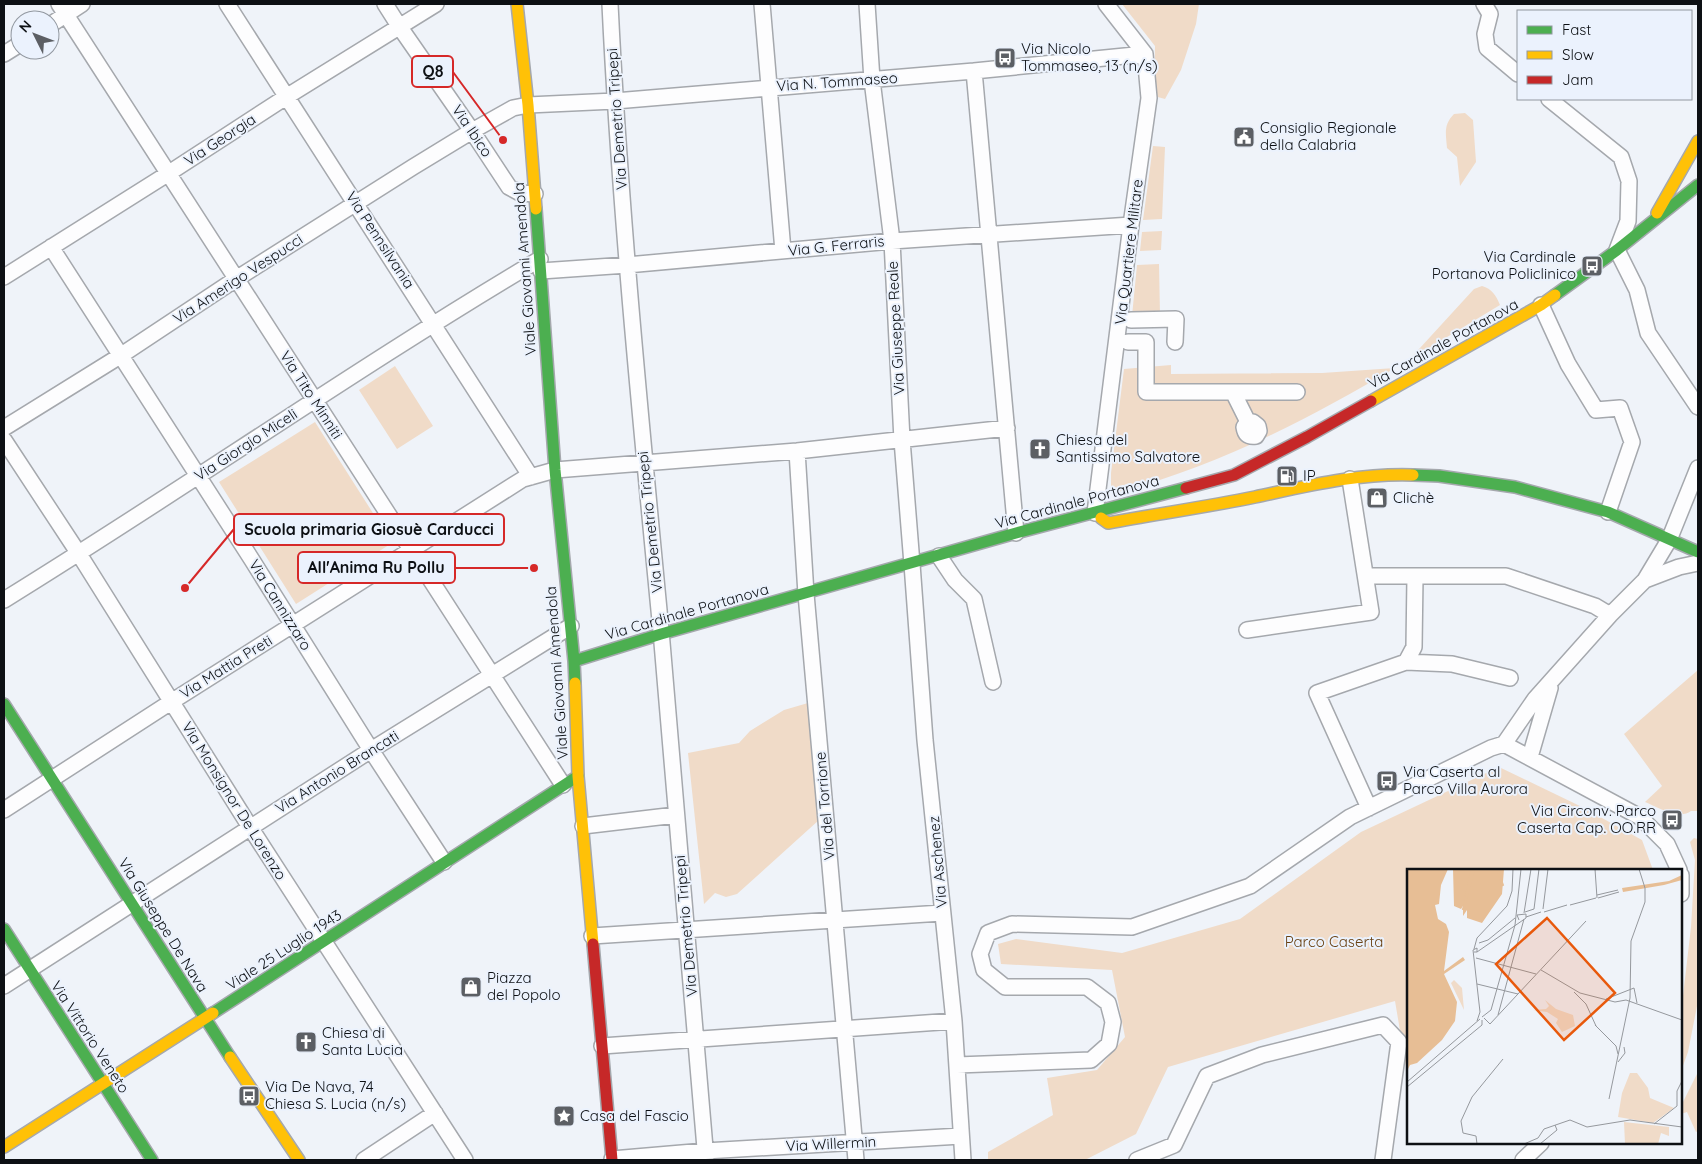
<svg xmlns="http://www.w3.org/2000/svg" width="1702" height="1164" viewBox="0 0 1702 1164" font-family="Quicksand,sans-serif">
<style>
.green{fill:#f0dbc8}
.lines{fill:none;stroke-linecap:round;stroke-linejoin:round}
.street-casing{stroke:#a5a8ad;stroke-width:18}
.fast-casing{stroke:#a5a8ad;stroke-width:14}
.slow-casing{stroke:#a5a8ad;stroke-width:14}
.jam-casing{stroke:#a5a8ad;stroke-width:14}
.street{stroke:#fdfdfe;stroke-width:15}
.fast{stroke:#4caf50;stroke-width:11}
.slow{stroke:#ffc107;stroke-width:11}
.jam{stroke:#c62828;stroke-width:11}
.labels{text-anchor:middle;stroke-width:4;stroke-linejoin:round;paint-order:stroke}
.poi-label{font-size:15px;fill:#0d1014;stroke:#ebf2fd;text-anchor:start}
.street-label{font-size:15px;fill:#0d1014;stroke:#ebf2fd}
.park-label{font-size:15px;fill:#694112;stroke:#ebf2fd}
.inset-river{fill:none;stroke:#e7be95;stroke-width:2.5}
.inset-road{fill:none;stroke:#95989d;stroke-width:1}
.view{fill:#e8590c;fill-opacity:0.15;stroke:#e8590c;stroke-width:2.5}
.inset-edge{fill:none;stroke:#0d1014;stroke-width:2.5}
.leader{fill:none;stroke:#d62828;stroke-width:2}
.callout-dot{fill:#d62828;stroke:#ebf2fd;stroke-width:2}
.callout{fill:#ebf2fd;stroke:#d62828;stroke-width:2}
.callout-label{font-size:16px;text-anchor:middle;font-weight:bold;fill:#0d1014}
</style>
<rect width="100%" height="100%" fill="#eff3f9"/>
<path class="green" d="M1122 4H1199L1196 24 1181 70 1165 99 1154 96 1155 46Z
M1465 113 1473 120 1476 162 1460 186 1457 157 1447 148C1446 134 1443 125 1454 114Z
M1153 146 1165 147 1162 219 1143 220Z
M1162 231 1161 250 1140 251 1142 232Z
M1159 264 1160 315 1132 316 1137 265Z
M1482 286C1492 289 1496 295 1500 305L1409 360 1474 289Z
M1171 365V374L1322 373 1395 368C1308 419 1217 467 1118 492L1111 486V473L1124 369Z
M395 366 433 426 397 449 359 390Z
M315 422 392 543 296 604 219 482Z
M1698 670V811H1691C1679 820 1657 807 1645 802L1662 786 1624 734Z
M808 703 819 820 737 894 726 897 715 893 704 904 688 753 739 743 750 731 784 710Z
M1499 767 1582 807 1642 840 1653 870H1408V1078L1395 1001 1168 1067 1136 1134 1085 1160H988V1152L1053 1115 1047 1078 1097 1070 1125 1037 1112 970 1001 964 998 944 1016 939 1122 953 1240 919 1361 832Z
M1694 838 1698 839V1001L1688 1052 1681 1071V1013L1691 927 1695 860 1690 842Z
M1698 1072V1131L1696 1132 1687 1112 1681 1114V1106Z"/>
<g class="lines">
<g class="street-casing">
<path id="street" d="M59 4 563 785
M227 4 531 477
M385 4 399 26 472 131 509 187 520 193 535 194
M610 4C620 213 641 422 661 631 677 808 691 984 706 1160
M762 4 783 251
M867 4 872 80 892 241 902 440 912 564 925 740 954 1021 963 1160
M1484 4 1490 14 1485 34 1487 48 1518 74
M50 25 82 4
M4 54 20 44
M974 71 1016 533
M1549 99 1621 157 1629 181 1628 221 1617 250 1637 290 1648 333 1698 407
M51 247 252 560 371 750 444 862
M541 271 627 265 892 241 1131 225
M4 277 169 173 286 97 436 4
M1541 305 1568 364 1596 410 1620 408 1632 442 1608 512
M1131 320 1176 319 1175 342
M1128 342H1146V392H1297
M1233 392 1248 422 1244 427C1245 434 1248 437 1256 436L1259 431 1258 426 1253 422H1248
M4 428 120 356 236 279 413 167 472 131 513 108 528 105 615 101 974 71 1145 54
M4 440 79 554 250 827 465 1160
M797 451 806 594 856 1160
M1095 513 1131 225 1149 98 1145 54 1106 4
M939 556 955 580 974 599 993 682
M1366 576H1506L1595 606 1610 615
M1645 580 1679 567 1698 563
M4 600C184 489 358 367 540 259
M1247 630 1371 612 1350 479
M1406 662 1452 664 1510 678
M1504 744 1640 817 1667 844 1679 870
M1530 757 1550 688
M1369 808 1317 693 1406 662 1414 647 1415 577
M4 810 171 702 523 479 555 470 797 451 1007 428
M583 826 676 815
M1681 875V894
M592 936 942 913
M4 986 371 750 571 626
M602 1046 954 1021
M957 1065 1091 1060 1109 1044 1113 1022 1108 1003 1087 987H1005L984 970 980 954 988 933 1012 924 1132 927 1250 886 1350 817 1491 748 1504 744 1535 699 1610 615 1645 580 1669 540 1698 468
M612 1159 705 1151 961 1136
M364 1160 435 1113
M1137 1160 1174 1145 1207 1076 1262 1055 1383 1025 1399 1042 1383 1160
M1523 1160 1541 1143"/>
</g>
<g class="fast-casing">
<path id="fast" d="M536 209 555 470 574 661 575 683
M1555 295 1617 250 1698 185
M1413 475 1439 476 1515 487 1608 512 1698 552
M574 661 661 634 1016 533 1186 488
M4 704 230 1057
M4 929 152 1160
M213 1013 578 776"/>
</g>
<g class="slow-casing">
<path id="slow" d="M517 4 528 105 536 209
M1657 213 1698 141
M1371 401 1541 305 1555 295
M1101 518 1108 523C1157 514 1206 507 1255 497 1307 486 1359 473 1413 475
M575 683 578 776 593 944
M230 1057 299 1160
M4 1147 213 1013"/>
</g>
<g class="jam-casing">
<path id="jam" d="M1186 488 1234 475 1307 437 1371 401
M593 944 612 1160"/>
</g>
<use href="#street" class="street"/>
<use href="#fast" class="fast"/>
<use href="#slow" class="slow"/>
<use href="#jam" class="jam"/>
</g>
<defs>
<g id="bus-square" transform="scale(1.125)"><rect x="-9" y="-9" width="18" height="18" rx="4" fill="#5c5f64" stroke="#ebf2fd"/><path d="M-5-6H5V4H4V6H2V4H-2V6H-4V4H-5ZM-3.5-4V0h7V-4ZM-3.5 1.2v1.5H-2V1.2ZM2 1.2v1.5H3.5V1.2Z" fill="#fff"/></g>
<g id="civic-square" transform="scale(1.125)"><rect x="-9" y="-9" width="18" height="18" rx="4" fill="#5c5f64" stroke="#ebf2fd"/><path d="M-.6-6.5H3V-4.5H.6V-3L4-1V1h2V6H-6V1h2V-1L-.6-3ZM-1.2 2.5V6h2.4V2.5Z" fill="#fff"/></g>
<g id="church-square" transform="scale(1.125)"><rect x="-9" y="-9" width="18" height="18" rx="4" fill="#5c5f64" stroke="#ebf2fd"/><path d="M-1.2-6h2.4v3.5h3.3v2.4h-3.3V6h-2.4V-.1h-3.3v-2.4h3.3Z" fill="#fff"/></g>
<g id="fuel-square" transform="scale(1.125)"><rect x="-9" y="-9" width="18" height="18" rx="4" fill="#5c5f64" stroke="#ebf2fd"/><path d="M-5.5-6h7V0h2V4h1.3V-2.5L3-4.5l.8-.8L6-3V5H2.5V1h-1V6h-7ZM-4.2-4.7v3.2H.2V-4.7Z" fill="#fff"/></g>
<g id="shop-square" transform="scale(1.125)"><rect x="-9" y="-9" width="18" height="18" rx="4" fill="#5c5f64" stroke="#ebf2fd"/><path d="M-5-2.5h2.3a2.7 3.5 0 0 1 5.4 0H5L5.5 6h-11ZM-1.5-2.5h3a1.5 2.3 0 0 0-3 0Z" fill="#fff"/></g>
<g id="sight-square" transform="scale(1.125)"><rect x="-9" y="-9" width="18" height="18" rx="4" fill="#5c5f64" stroke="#ebf2fd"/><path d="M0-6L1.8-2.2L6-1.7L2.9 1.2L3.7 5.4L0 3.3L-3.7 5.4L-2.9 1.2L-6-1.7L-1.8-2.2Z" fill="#fff"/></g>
</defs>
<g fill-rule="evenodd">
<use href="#bus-square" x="1005" y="58"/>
<use href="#civic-square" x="1244" y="137"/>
<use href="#bus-square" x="1592" y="266"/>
<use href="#church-square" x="1040" y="449"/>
<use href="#fuel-square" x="1287" y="476"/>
<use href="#shop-square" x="1377" y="498"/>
<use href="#bus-square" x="1387" y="781"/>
<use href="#bus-square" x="1672" y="820"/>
<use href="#shop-square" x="471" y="987"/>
<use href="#church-square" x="306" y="1042"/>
<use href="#bus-square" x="249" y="1096"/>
<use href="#sight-square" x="564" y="1116"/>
</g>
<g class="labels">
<g class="poi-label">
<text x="1021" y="54">Via Nicolo<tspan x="1021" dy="17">Tommaseo, 13 (n/s)</tspan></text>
<text x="1260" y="133">Consiglio Regionale<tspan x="1260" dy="17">della Calabria</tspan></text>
<text x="1576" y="262" text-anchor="end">Via Cardinale<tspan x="1576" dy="17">Portanova Policlinico</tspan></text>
<text x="1056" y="445">Chiesa del<tspan x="1056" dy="17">Santissimo Salvatore</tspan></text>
<text x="1303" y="481">IP</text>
<text x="1393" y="503">Clichè</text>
<text x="1403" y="777">Via Caserta al<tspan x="1403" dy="17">Parco Villa Aurora</tspan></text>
<text x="1656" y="816" text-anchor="end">Via Circonv. Parco<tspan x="1656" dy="17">Caserta Cap. OO.RR</tspan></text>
<text x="487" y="983">Piazza<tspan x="487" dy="17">del Popolo</tspan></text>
<text x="322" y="1038">Chiesa di<tspan x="322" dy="17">Santa Lucia</tspan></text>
<text x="265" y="1092">Via De Nava, 74<tspan x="265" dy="17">Chiesa S. Lucia (n/s)</tspan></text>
<text x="580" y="1121">Casa del Fascio</text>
</g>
<g class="street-label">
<text transform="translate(837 82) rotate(-4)" y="5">Via N. Tommaseo</text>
<text transform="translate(617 119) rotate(-94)" y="5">Via Demetrio Tripepi</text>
<text transform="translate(472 131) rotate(56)" y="5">Via Ibico</text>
<text transform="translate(220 140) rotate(-33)" y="5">Via Georgia</text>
<text transform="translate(380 240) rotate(57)" y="5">Via Pennsilvania</text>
<text transform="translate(836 246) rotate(-6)" y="5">Via G. Ferraris</text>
<text transform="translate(1129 252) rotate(-83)" y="5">Via Quartiere Militare</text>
<text transform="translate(525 269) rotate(-94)" y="5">Viale Giovanni Amendola</text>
<text transform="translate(238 279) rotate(-33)" y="5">Via Amerigo Vespucci</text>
<text transform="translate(896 328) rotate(-93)" y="5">Via Giuseppe Reale</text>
<text transform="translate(1443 344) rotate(-29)" y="5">Via Cardinale Portanova</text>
<text transform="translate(311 395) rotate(57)" y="5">Via Tito Minniti</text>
<text transform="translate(246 445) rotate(-33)" y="5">Via Giorgio Miceli</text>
<text transform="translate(1077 502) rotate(-15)" y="5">Via Cardinale Portanova</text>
<text transform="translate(650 522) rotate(-96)" y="5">Via Demetrio Tripepi</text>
<text transform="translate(280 605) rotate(58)" y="5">Via Cannizzaro</text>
<text transform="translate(687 612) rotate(-16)" y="5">Via Cardinale Portanova</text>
<text transform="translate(226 667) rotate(-32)" y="5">Via Mattia Preti</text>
<text transform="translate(557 673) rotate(-94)" y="5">Viale Giovanni Amendola</text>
<text transform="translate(337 772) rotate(-32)" y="5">Via Antonio Brancati</text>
<text transform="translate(234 801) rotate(58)" y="5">Via Monsignor De Lorenzo</text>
<text transform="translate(825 806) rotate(-95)" y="5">Via del Torrione</text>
<text transform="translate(938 862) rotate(-95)" y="5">Via Aschenez</text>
<text transform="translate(163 925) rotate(58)" y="5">Via Giuseppe De Nava</text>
<text transform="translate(686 926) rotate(-95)" y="5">Via Demetrio Tripepi</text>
<text transform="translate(284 950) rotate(-33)" y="5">Viale 25 Luglio 1943</text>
<text transform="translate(90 1037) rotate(57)" y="5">Via Vittorio Veneto</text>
<text transform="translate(831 1144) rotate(-3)" y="5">Via Willermin</text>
</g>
<g class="park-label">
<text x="1334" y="947">Parco Caserta</text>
</g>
</g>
<g transform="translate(1407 869)">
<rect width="275" height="275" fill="#eff3f9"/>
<path d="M47 111 55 119 57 141 44 114ZM138 131 149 140 166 146 168 157 155 163 149 154 151 150 140 143 126 141 139 140 142 137ZM223 204H230L241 219 243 229 267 239 246 254 211 248 215 224ZM217 253 262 258V267L254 264 251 275H218Z" fill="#f0dbc8"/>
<path d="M0 0H41L34 16 32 35 28 36 31 50 39 55 42 63 37 102 56 88 58 91 37 105 50 133 48 152 35 171 10 194 3 196 0 202ZM46 0H97L95 25 75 54 60 49V41L56 47V37L54 40 47 37ZM275 6V11L257 16 216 23 215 19 262 12Z" fill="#e7be95"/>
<path class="inset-river" d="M90 0 96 17M59 27 65 0M56 41 67 0"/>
<path class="inset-road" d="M188 0 190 29M190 26 211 21M191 29 212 23M163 36 189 29M136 40 141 0M118 43 127 40 132 0M137 43 160 36M117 44 124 0M119 48 134 43M72 74 81 71 108 49M67 80 70 69 100 37 105 22 106 0M67 83H70V79L66 81 73 143 70 152M70 83 119 49V45L110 46 112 51M69 89 129 105M134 101 173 124 208 133 219 131 275 151M70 115 111 125M167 123 179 135 189 157M199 130 227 119 230 134M91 146 117 50M75 148 84 141 108 56 114 0M77 149 83 155 179 52M188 156 209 177 211 185M211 193 218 184 217 178M0 213 73 150M0 218 75 156V151M202 230 223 129 224 72 238 33V19L232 0M223 251 275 258M247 255 270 237V222L275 212M70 275 69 267 56 264 54 252 65 228 96 190M117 275 131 269 137 260 163 251 180 258 223 251M133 275 150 261 148 256"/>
<path class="view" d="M140 49 208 124 157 171 89 95Z"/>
<rect width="275" height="275" class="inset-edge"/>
</g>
<path class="leader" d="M503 140L453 72M185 588L234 529M534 568L455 568"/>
<g class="callout-dot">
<circle cx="503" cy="140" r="5"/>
<circle cx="185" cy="588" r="5"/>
<circle cx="534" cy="568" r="5"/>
</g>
<g class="callout">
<rect x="412" y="56" width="41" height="31" rx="5"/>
<rect x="234" y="514" width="270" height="31" rx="5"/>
<rect x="298" y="552" width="157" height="31" rx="5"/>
</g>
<g class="callout-label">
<text x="433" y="77">Q8</text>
<text x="369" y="535">Scuola primaria Giosuè Carducci</text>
<text x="376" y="573">All'Anima Ru Pollu</text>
</g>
<rect width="1702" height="1164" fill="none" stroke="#0d1014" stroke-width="10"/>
<rect x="1517" y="10" width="175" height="90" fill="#ebf2fd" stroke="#9298a0"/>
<rect x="1527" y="26" width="25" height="8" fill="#4caf50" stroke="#9298a0"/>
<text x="1562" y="35" font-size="15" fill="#0d1014">Fast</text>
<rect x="1527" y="51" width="25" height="8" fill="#ffc107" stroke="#9298a0"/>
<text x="1562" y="60" font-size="15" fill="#0d1014">Slow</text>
<rect x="1527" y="76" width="25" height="8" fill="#c62828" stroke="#9298a0"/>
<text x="1562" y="85" font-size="15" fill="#0d1014">Jam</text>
<g transform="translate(35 35) rotate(312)"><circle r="24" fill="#ebf2fd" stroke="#9298a0"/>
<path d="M0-4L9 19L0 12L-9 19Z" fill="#5c5f64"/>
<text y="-8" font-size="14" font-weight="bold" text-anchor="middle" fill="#0d1014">N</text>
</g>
</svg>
